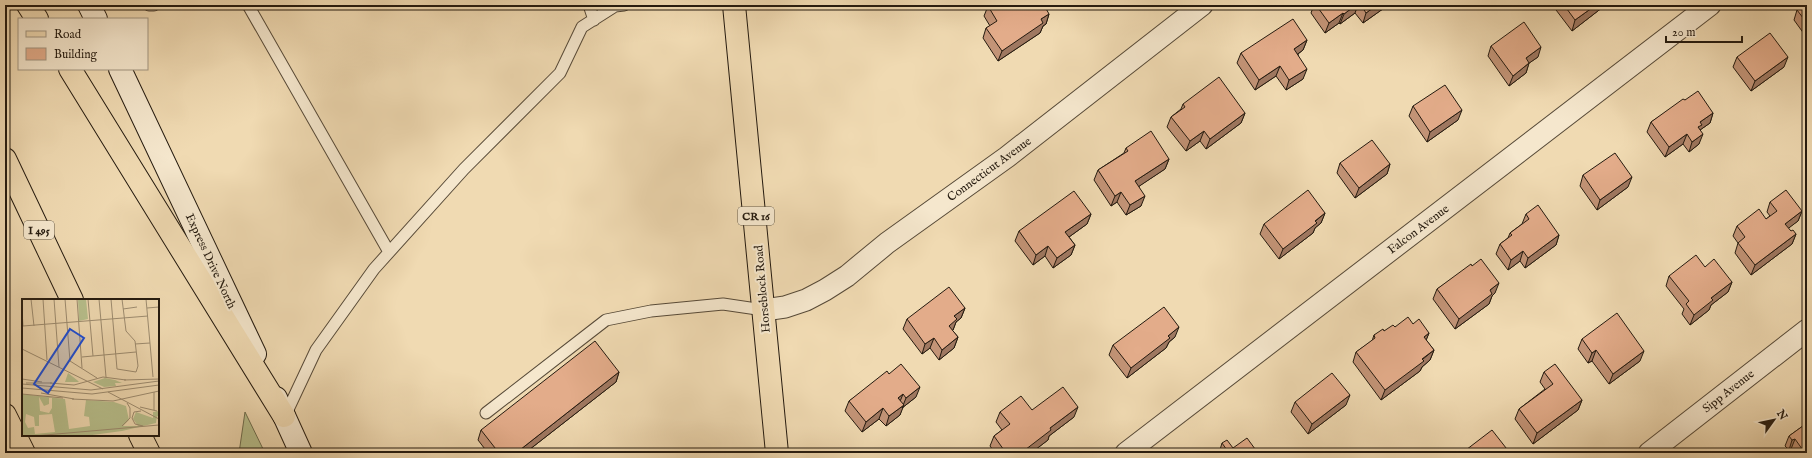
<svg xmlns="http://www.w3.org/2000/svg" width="1812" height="458" viewBox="0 0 1812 458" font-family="'IM FELL English',serif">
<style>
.green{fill:#b8c08d;stroke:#6e6d4e}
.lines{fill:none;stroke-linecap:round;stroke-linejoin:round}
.service-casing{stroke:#574a38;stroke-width:13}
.minor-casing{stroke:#574a38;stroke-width:23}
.secondary-casing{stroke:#241a0f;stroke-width:24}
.primary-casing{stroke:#241a0f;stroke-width:24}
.motorway-casing{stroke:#241a0f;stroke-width:24}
.service{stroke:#f5e7cd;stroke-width:11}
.minor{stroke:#f5e7cd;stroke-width:21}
.secondary{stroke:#f5e7cd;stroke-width:22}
.primary{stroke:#f0dab2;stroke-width:22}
.motorway{stroke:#f0dab2;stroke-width:22}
.wall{fill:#c39477;stroke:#241a0f}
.shaded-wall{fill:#9f7861;stroke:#241a0f}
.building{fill:#e3ac8a;stroke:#241a0f}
.labels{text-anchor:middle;stroke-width:4;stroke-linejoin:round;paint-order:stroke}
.shield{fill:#f5e7cd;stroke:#635848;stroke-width:1}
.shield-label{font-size:11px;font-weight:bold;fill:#241a0f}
.street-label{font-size:12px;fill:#241a0f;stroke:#f5e7cd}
.inset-road{fill:none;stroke:#9e8d71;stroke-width:1}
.view{fill:#1d4ed8;fill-opacity:0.15;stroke:#1d4ed8;stroke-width:2}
.inset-edge{fill:none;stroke:#241a0f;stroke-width:2}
</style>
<rect width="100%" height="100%" fill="#f0dab2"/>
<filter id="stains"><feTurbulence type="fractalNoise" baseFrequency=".005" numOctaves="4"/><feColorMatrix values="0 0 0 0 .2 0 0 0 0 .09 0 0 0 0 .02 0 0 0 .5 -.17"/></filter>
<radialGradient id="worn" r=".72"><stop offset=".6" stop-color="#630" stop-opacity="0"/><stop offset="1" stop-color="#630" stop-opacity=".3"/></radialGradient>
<path class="green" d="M245 412 265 453H239Z"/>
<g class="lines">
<g class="service-casing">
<path id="service" d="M149 5H154
M248 5 389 252
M589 5 594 20
M486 413 606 320 651 311 723 304 764 310
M285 416 316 350 374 269 464 169 560 73 582 27 615 6 624 5"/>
</g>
<g class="minor-casing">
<path id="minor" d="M764 310 785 307 806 300 825 290 847 276 887 243 1007 157 1202 5
M1126 453 1710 5
M1649 453 1807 330"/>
</g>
<g class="secondary-casing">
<path id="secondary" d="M89 5 96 19
M120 69 255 354
M276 398 301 453"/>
</g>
<g class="primary-casing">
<path id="primary" d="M734 5 777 453"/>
</g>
<g class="motorway-casing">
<path id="motorway" d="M28 5 37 19
M70 69 284 416
M5 159 72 300
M5 415 24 453
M140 435 149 453"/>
</g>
<use href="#service" class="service"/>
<use href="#minor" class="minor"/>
<use href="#secondary" class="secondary"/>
<use href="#primary" class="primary"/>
<use href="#motorway" class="motorway"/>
</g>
<path class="wall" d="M1314 5H1387V6L1363 23 1355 13 1340 24 1339 23 1325 33 1311 13Z
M1554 5H1604L1603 7 1572 31 1553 6Z
M1807 5V38L1794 20 1797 10Z
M988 6 1049 14 1046 24 1043 26 1040 33 998 61 983 38 986 28 990 26 984 16Z
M1307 40 1303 50 1298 54 1303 79 1286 90 1276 76 1255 90 1237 63 1241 53Z
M1491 46 1538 57 1529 63 1526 73 1509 86 1488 56Z
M1737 57 1784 67 1751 91 1733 67Z
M1685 100 1713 113 1710 123 1700 130 1699 144 1689 152 1683 144 1665 157 1647 132 1651 122Z
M1183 104 1245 113 1241 123 1206 149 1200 141 1186 151 1167 127 1171 117 1181 109Z
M1413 106 1458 120 1427 142 1409 116Z
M1126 148 1169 159 1165 169 1139 186 1141 206 1126 215 1117 202 1111 206 1094 180 1098 170 1124 153Z
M1340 163 1390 164 1387 174 1355 198 1337 173Z
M1583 175 1628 187 1597 210 1580 186Z
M1770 202 1802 211 1798 221 1788 228 1791 231 1796 234 1792 244 1751 275 1735 253 1738 243 1733 236 1737 226 1766 219 1770 216 1767 212Z
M1325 213 1321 223 1315 228 1313 233 1279 259 1260 234 1264 224Z
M1091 214 1087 224 1069 237 1075 245 1071 255 1053 268 1045 256 1033 265 1015 241 1019 231Z
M1526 214 1559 235 1556 245 1525 268 1520 261 1508 270 1496 254 1500 244 1508 238 1510 233 1522 224Z
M1472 266 1495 293 1492 296 1489 304 1455 329 1433 299 1437 289Z
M1669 276 1732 282 1728 292 1711 305 1709 310 1690 325 1682 314 1684 309 1666 286Z
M965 308 961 318 956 322 953 330H952L958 337 954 348 939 360 930 348 922 354 903 329 907 319Z
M1413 324 1429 333 1426 340 1434 350 1430 360 1422 367 1420 371 1381 400 1353 362 1356 352 1372 341 1374 335 1395 327Z
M1175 337 1169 342 1166 348 1127 378 1109 355 1113 345Z
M1582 339 1640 361 1609 384 1592 361 1588 363 1578 349Z
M619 372 616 382 525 453H488L478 440 481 430Z
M1544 372 1582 400 1578 410 1533 444 1515 419 1519 409 1545 389 1540 382Z
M889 374 916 397 902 408 900 415 886 426 879 419 862 432 845 411 849 401Z
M1295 402 1346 405 1308 434 1291 412Z
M1032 410 1074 417 1049 436 1048 440 1031 453H995L990 446 994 436 1002 430 996 422 1000 412Z
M1807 423V453H1794L1791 449 1789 450 1785 446 1789 436Z
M1222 443 1233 448 1258 453H1219Z"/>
<path class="shaded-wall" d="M1356 5H1358L1355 13 1340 24 1344 14Z
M1377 5H1387V6L1363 23 1366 13Z
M1596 5H1604L1603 7 1572 31 1575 20Z
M1343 13 1339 23 1325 33 1329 23Z
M1049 14 1046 24 1043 26 1040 33 998 61 1002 51 1041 19Z
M1307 40 1303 50 1291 59 1294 49Z
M1541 47 1538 57 1522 68 1526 58Z
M1788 57 1784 67 1751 91 1755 81Z
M1529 63 1526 73 1509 86 1513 76Z
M1280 66 1276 76 1255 90 1259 80Z
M1307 69 1303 79 1286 90 1289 80Z
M1462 110 1458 120 1427 142 1430 132Z
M1245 113 1241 123 1206 149 1210 139Z
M1713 113 1710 123 1700 130 1699 135 1698 127 1700 122Z
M1204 131 1200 141 1186 151 1190 141Z
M1687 134 1683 144 1665 157 1669 147Z
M1703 134 1699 144 1689 152 1692 142Z
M1169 159 1165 169 1132 191 1135 181Z
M1390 164 1387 174 1355 198 1359 188Z
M1632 177 1628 187 1597 210 1600 200Z
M1121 192 1117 202 1111 206 1115 196Z
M1145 196 1141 206 1126 215 1130 205Z
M1802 211 1798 221 1781 234 1785 224Z
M1325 213 1321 223 1315 228 1313 233 1279 259 1283 249Z
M1091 214 1087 224 1062 242 1065 232Z
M1796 234 1792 244 1751 275 1755 265Z
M1559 235 1556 245 1525 268 1528 258Z
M1075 245 1071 255 1053 268 1057 258Z
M1048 246 1045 256 1033 265 1036 255Z
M1523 251 1520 261 1508 270 1511 260Z
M1732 282 1728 292 1711 305 1709 310 1690 325 1694 315 1711 298Z
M1499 283 1495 293 1492 296 1489 304 1455 329 1459 319 1490 290Z
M965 308 961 318 956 322 953 330 945 336 949 326 954 316Z
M1179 327 1175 337 1169 342 1166 348 1127 378 1131 368 1168 336Z
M1429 333 1425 343 1424 337Z
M958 337 954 348 939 360 942 350Z
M934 338 930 348 922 354 925 344Z
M1434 350 1430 360 1422 367 1420 371 1381 400 1385 390Z
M1596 350 1592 361 1588 363 1592 353Z
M1644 351 1640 361 1609 384 1613 374Z
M619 372 616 382 525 453H516Z
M920 387 916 397 902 408 906 398Z
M903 394 899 404 898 398Z
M1350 395 1346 405 1308 434 1312 424Z
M1582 400 1578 410 1533 444 1537 433Z
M904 405 900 415 886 426 889 416Z
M1078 407 1074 417 1049 436 1048 440 1031 453H1021L1050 428Z
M883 408 879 419 862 432 866 422Z
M1795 439 1791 449 1789 450 1792 440Z"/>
<path class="building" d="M989 5H1044L1049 14 1041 19 1043 23 1002 51 986 28 997 21 988 6Z
M1316 5H1356L1344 14 1343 13 1329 23Z
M1361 5H1377L1366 13Z
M1564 5H1596L1575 20Z
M1804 5H1807V23L1797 10Z
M1293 19 1307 40 1294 49 1307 69 1289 80 1280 66 1259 80 1241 53Z
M1524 22 1541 47 1526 58 1529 63 1513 76 1491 46Z
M1770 33 1788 57 1755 81 1737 57Z
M1219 77 1245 113 1210 139 1204 131 1190 141 1171 117 1185 107 1183 104Z
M1445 85 1462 110 1430 132 1413 106Z
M1698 91 1713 113 1700 122 1702 125 1698 127 1703 134 1692 142 1687 134 1669 147 1651 122 1683 99 1685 100Z
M1151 131 1169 159 1135 181 1145 196 1130 205 1121 192 1115 196 1098 170 1128 151 1126 148Z
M1372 140 1390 164 1359 188 1340 163Z
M1615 153 1632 177 1600 200 1583 175Z
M1308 190 1325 213 1315 221 1317 223 1283 249 1264 224Z
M1786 190 1802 211 1785 224 1791 231 1793 230 1796 234 1755 265 1738 243 1745 237 1737 226 1759 209 1766 219 1777 211 1770 202Z
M1074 191 1091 214 1065 232 1075 245 1057 258 1048 246 1036 255 1019 231Z
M1538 205 1559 235 1528 258 1523 251 1511 260 1500 244 1512 235 1510 233 1529 219 1526 214Z
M1696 255 1705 267 1714 259 1732 282 1711 298 1713 300 1694 315 1686 304 1689 301 1669 276Z
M1481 259 1499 283 1490 290 1492 294 1459 319 1437 289 1471 264 1472 266Z
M949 287 965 308 954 316 957 319 949 326 958 337 942 350 934 338 925 344 907 319Z
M1164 307 1179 327 1168 336 1170 338 1131 368 1113 345Z
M1617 313 1644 351 1613 374 1596 350 1592 353 1582 339Z
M1408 317 1413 324 1419 319 1429 333 1424 337 1434 350 1422 359 1424 361 1385 390 1356 352 1375 338 1374 335 1383 329 1384 331 1393 325 1395 327Z
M595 341 619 372 516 453H499L481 430Z
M901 364 920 387 906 398 903 394 898 398 904 405 889 416 883 408 866 422 849 401 887 371 889 374Z
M1555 364 1582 400 1537 433 1519 409 1553 384 1544 372Z
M1332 373 1350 395 1312 424 1295 402Z
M1063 387 1078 407 1050 428 1051 430 1021 453H1006L994 436 1010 424 1000 412 1021 396 1032 410Z
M1807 423V453H1805L1795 439 1792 440 1789 436Z
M1492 430 1510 453H1462Z
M1247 438 1258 453H1229L1222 443 1227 440 1233 448Z"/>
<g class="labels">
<g class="shield">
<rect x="738" y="207" width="36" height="18" rx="3"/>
<rect x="24" y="221" width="30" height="18" rx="3"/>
</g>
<g class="shield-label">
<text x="756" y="220">CR 16</text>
<text x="39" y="234">I 495</text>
</g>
<g class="street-label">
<text transform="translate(989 169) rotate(-36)" y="4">Connecticut Avenue</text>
<text transform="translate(1418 229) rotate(-37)" y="4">Falcon Avenue</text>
<text transform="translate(211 261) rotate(65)" y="4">Express Drive North</text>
<text transform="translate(762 289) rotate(-95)" y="4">Horseblock Road</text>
<text transform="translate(1728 391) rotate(-38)" y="4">Sipp Avenue</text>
</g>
</g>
<g transform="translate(22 299)">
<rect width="137" height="137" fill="#f0dab2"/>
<path d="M56 0H64L66 20 57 22ZM46 74 55 81 57 83H43ZM83 79 93 81 100 84H93L94 87 82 88 71 83ZM0 95 43 100 47 130 68 127 67 118 62 117 64 101 92 103 104 107 107 121 101 127H116L111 120 114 113 131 119V113L137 112V118L135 117 134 124 100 132 63 137H0ZM17 98 22 107 27 105V99H30V109L27 114 18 112ZM4 115 12 118 13 127H17V116L30 115 33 133 13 135 12 128 6 129 3 123Z" fill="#b8c08d" fill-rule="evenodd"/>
<path class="inset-road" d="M9 0 12 27M21 0 25 61M32 0 37 68M43 0 48 62 75 79M55 0 60 69M66 0 71 57M77 0 84 78M89 0 95 70 114 73 116 67 113 42 104 32 100 0M124 0 131 78M125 9 137 8M101 10 115 8M0 12 1 27 126 17M113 45 128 44M0 50 81 90M60 58 114 53M0 80 20 83M102 81 137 80M4 84H30M28 84 52 86 81 78 104 81M0 85 69 91 137 82M0 89 70 95 137 86M86 93 137 120M132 93V111M19 94 52 100M0 95 41 99M50 100 91 102 137 92M118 108 135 112M119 112 112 113 110 119 113 125 121 127M100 127 108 119V109L105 104M12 137 137 126"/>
<path class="view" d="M48 30 62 39 26 94 12 85Z"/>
<rect width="137" height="137" class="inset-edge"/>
</g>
<rect width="1812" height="458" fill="none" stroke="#f0dab2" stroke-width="20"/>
<rect x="6" y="6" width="1800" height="446" fill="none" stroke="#241a0f" stroke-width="2"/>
<rect x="10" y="10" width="1792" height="438" fill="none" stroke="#241a0f"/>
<rect x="18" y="18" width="130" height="52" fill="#f5e7cd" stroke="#a19581"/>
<rect x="26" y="31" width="20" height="6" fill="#f0dab2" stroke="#a19581"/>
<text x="54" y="38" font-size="12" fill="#241a0f">Road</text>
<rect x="26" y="48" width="20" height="12" fill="#e3ac8a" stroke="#a19581"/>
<text x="54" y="58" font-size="12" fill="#241a0f">Building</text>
<g transform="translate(1774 420) rotate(57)" stroke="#f5e7cd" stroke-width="3" paint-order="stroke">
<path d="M0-3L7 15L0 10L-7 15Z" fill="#241a0f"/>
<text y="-6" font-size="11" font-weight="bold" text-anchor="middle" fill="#241a0f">N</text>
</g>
<path d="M1666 36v6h76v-6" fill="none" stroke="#241a0f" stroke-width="2"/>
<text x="1672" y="36" font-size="12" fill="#241a0f" stroke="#f5e7cd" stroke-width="3" paint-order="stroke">20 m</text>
<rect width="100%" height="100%" filter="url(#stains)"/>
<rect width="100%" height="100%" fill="url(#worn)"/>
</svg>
